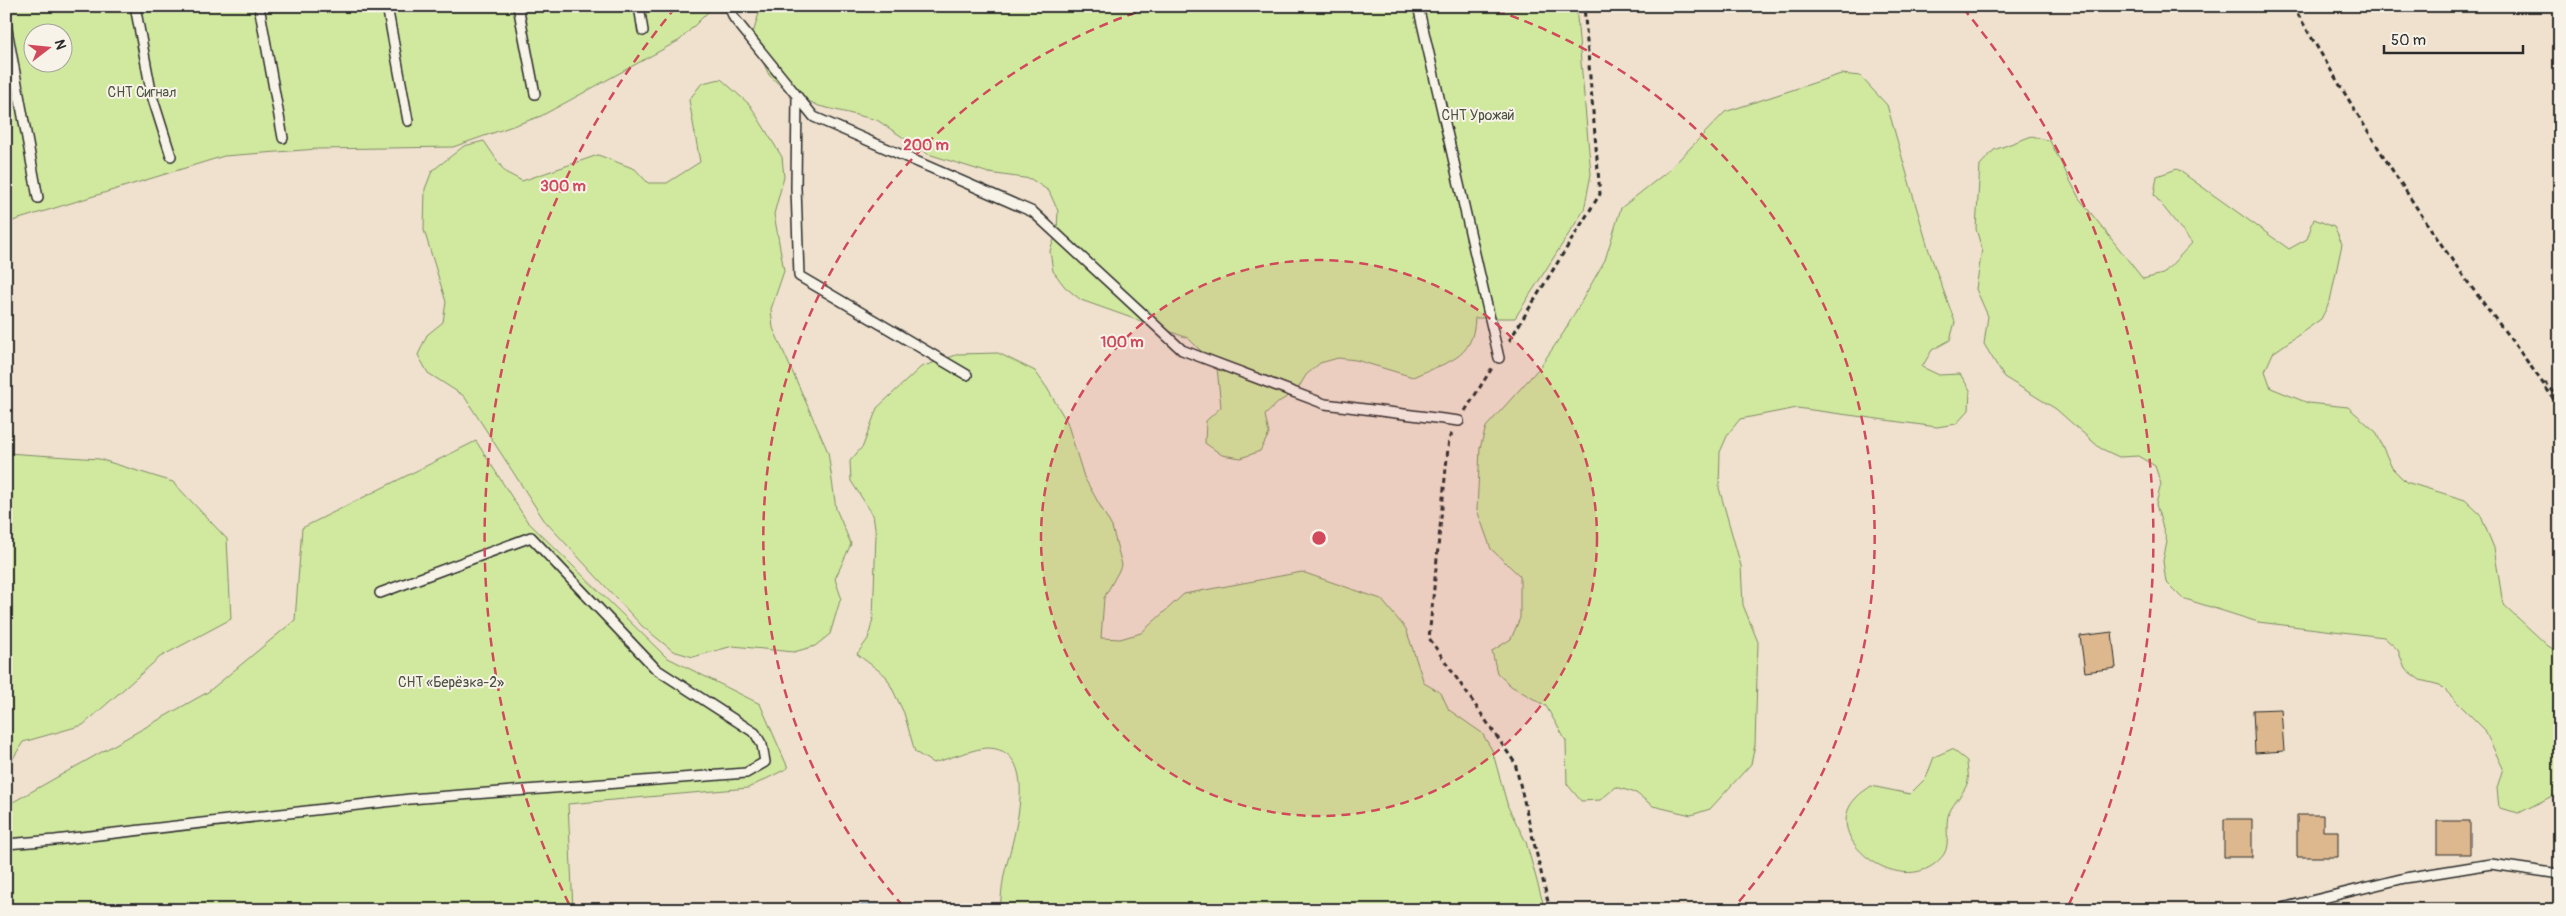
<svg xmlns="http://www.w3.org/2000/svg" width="2566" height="916" viewBox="0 0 2566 916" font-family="Pangolin,sans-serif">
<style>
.green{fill:#d1e99f;stroke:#7e8a65;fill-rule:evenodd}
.water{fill:#86c0e5;stroke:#62849b}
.building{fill:#ddb88e;stroke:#2b2b2b}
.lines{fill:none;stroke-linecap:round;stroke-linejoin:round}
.service-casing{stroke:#2b2b2b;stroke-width:12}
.path{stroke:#2b2b2b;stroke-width:3;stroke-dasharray:5 4;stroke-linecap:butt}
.service{stroke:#f7f3e8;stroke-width:9}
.ring{fill:none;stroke:#d1495b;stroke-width:2.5;stroke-dasharray:9 6}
.labels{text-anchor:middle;stroke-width:4;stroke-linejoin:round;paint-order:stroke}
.park-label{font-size:14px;fill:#4c5142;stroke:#f7f3e8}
.centre{fill:#d1495b;stroke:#f7f3e8;stroke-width:2.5}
.ring-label{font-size:15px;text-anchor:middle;font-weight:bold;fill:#d1495b;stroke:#f7f3e8;stroke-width:4;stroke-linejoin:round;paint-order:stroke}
</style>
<rect width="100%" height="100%" fill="#efe1cd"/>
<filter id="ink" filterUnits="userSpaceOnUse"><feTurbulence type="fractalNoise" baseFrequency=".02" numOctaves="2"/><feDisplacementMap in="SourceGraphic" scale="10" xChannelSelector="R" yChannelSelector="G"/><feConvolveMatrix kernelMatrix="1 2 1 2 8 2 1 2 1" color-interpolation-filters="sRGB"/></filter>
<g filter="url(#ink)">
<path class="green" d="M6 6H714L680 40 541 116 453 147 317 149 224 156 6 223ZM32 32H62V62H32Z
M765 6H1576L1591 174 1584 210 1515 318H1475C1473 361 1447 361 1413 377L1356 360 1338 358 1320 363 1306 375 1296 392 1280 401 1265 415 1269 434 1260 451 1241 458 1222 455 1205 443 1206 421 1221 407 1217 367 1188 338 1081 300 1065 287 1053 271 1050 251 1057 231 1058 211 1049 191 1031 179 989 173 928 154 877 120 819 106 784 89 769 75 752 37 759 13Z
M1841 74 1860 76 1887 105 1929 251 1955 322 1950 340 1932 350 1922 367 1939 375 1960 374 1970 390 1969 410 1956 424 1937 427 1797 408 1740 419 1728 434 1720 452 1719 488 1741 566 1743 605 1758 642 1755 745 1751 764 1710 809 1691 815 1653 806 1636 793 1616 787 1600 800 1581 801 1567 784 1566 741 1546 706 1511 686 1497 673 1492 651 1511 639 1520 618V576L1491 549 1477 510 1480 448 1486 427 1540 367 1564 332 1605 260 1621 208 1668 171 1725 112Z
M721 79 750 105 782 157 784 177 774 214 784 271 771 309 773 328 828 452 836 509 851 544 835 579 841 597 830 634 815 646 794 652 733 646 693 657 673 651 642 626 544 520 464 396 428 373 418 355 427 335 443 322 446 302 424 230 425 189 432 171 464 146 484 141 505 172 522 181 598 155 635 169 648 183H667L700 162 689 100 702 83Z
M2032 136 2050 141 2079 198 2143 279 2163 274 2192 243 2154 195 2157 176 2177 169 2289 249 2307 239 2314 219 2334 227 2342 244 2330 301 2321 319 2273 353 2265 371 2271 388 2308 403 2348 407 2376 432 2392 468 2406 482 2465 500 2480 514 2494 548 2503 604 2548 646 2560 653V792L2519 813 2499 808 2497 788 2503 768 2484 729 2440 685 2420 680 2405 669 2398 650 2384 637 2258 622 2182 598 2166 582 2163 561 2167 542 2156 504 2161 484 2155 466 2138 456 2119 457 2100 448 2056 409 2004 377 1984 344 1988 316 1976 289 1982 249 1976 229 1980 165 1994 150Z
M998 353 1035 371 1047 388 1067 422 1084 477 1112 527 1122 565 1104 598 1101 638 1120 639 1141 633 1184 594 1302 572 1381 599 1406 629 1424 683 1441 693 1449 710 1482 733 1492 750 1508 807 1526 842 1545 910H1000C1001 898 1002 886 1004 875 1011 845 1044 751 989 748 978 747 945 760 933 763L915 752 904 713 886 676 857 654 868 639 873 618 876 534 873 515 851 481 850 461 863 446 877 408 921 367 959 354Z
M476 441 527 521 666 657 760 704 788 768 748 788 568 804 573 910H6V806L208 692 295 620 302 528Z
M6 453 99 459 173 482 227 539 231 619 160 657 83 725 23 742 6 770Z
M1952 749 1967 761C1967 768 1970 778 1967 784 1963 794 1954 802 1949 813 1944 825 1951 843 1944 854 1908 905 1816 839 1856 798 1860 793 1866 790 1871 786L1910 794 1926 778 1934 757Z"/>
<path class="water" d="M916 904 917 910H859L861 905Z"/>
<path class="building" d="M2112 632 2116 668 2085 672 2080 636Z
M2281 709 2284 751 2255 753 2253 710Z
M2297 815H2323V831H2338V857H2297Z
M2224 819H2252V857H2224Z
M2437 821H2470V854H2437Z"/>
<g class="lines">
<g class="service-casing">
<path id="service" d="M135 6 152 96 171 156
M259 6 283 138
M387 6 408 121
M518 6 535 94
M639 6 643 31
M729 6 734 18 814 117 1033 212 1182 350 1325 404 1459 421
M1418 6 1499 358
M6 24 38 198
M797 96 796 188 799 276 967 375
M6 844 55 840 410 799 746 773 765 762 762 745 755 733 656 669 531 537 380 593
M2274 910 2405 878 2491 864 2560 874"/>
</g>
<path class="path" d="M2293 6C2345 95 2398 183 2457 267 2491 315 2528 359 2560 409
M1509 341 1600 194 1584 6
M2545 382 2560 399
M1465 411 1492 368
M1452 434 1449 438 1429 638 1515 763 1550 910"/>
<use href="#service" class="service"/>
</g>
</g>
<circle cx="1319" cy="538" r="278" fill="#d1495b" fill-opacity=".12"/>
<g class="ring">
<circle cx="1319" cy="538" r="278"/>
<path d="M903 906A556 556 0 0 1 1156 6M1482 6A556 556 0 0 1 1735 906"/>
<path d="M569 904A834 834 0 0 1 675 8M1963 8A834 834 0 0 1 2069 904"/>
</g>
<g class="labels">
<g class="park-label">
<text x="142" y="97">СНТ Сигнал</text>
<text x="1478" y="120">СНТ Урожай</text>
<text x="451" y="687">СНТ «Берёзка-2»</text>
</g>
</g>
<circle cx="1319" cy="538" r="8" class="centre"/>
<g class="ring-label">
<text x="926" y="150">200 m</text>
<text x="563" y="191">300 m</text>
<text x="1122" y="347">100 m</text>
</g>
<rect width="2566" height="916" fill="none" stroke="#f7f3e8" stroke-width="25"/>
<rect x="12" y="12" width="2541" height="891" fill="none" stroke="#2b2b2b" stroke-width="2" filter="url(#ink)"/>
<g transform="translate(48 48) rotate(74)"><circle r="24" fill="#f7f3e8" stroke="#a5a39c"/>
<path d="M0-4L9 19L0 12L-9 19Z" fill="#d1495b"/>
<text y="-8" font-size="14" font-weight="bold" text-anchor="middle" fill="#2b2b2b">N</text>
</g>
<path d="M2384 45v8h139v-8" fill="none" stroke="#2b2b2b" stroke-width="2.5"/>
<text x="2391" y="45" font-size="15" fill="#2b2b2b" stroke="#f7f3e8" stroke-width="4" paint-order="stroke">50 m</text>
</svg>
